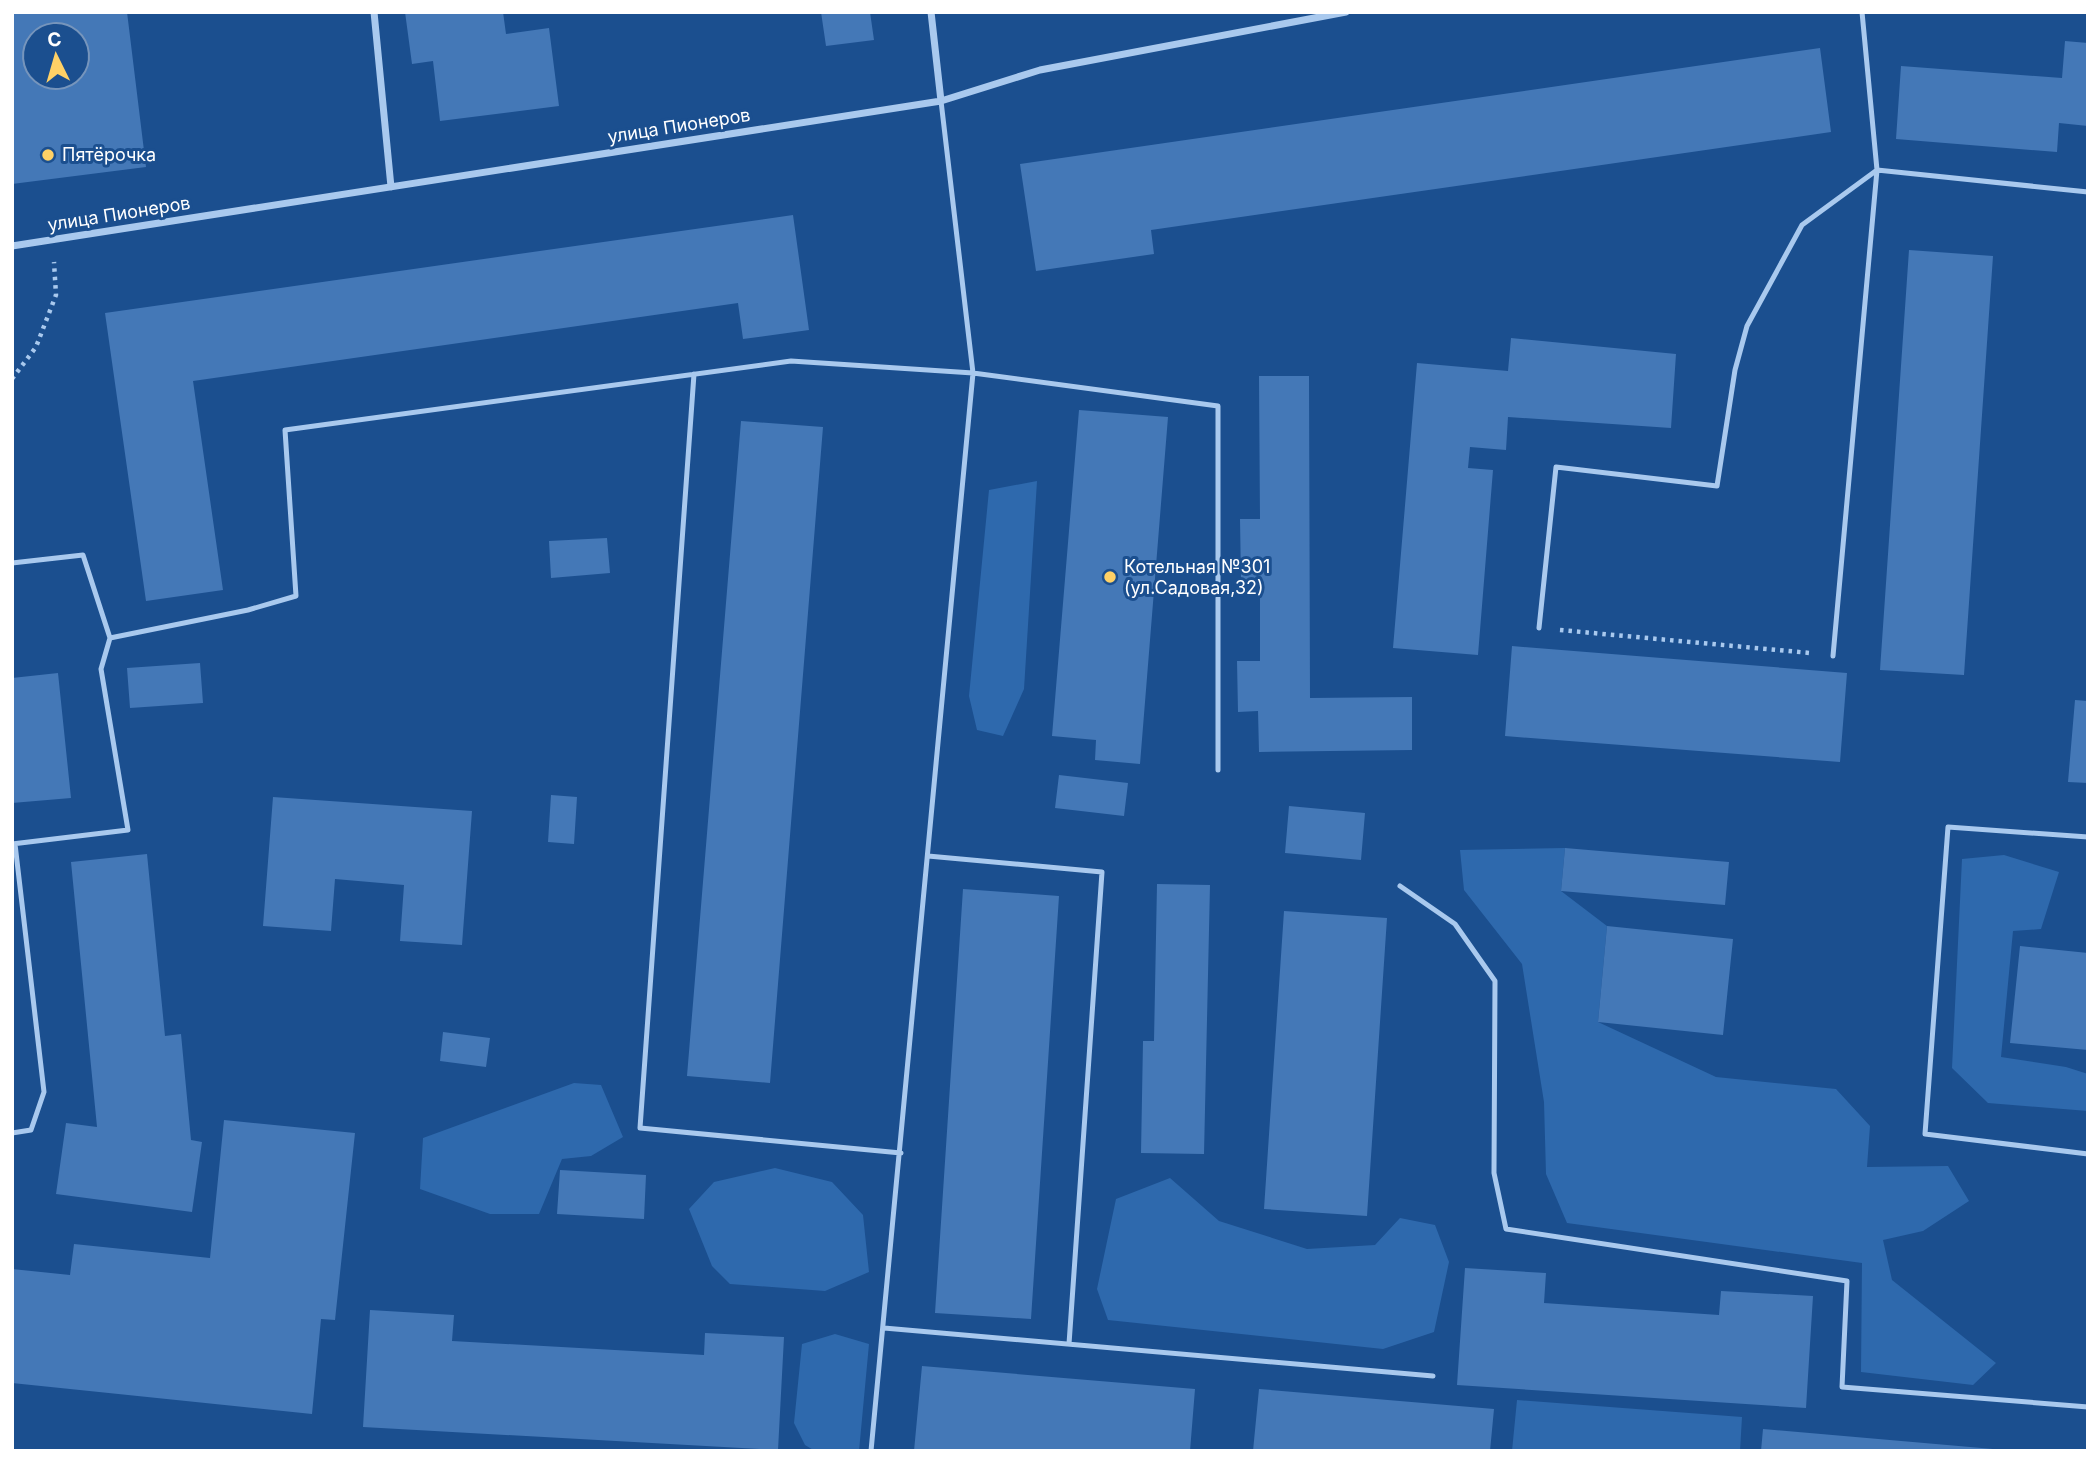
<svg xmlns="http://www.w3.org/2000/svg" width="2100" height="1463" viewBox="0 0 2100 1463" font-family="Inter,sans-serif">
<style>
.green{fill:#2e69ad}
.building{fill:#4478b7;fill-rule:evenodd}
.lines{fill:none;stroke-linecap:round;stroke-linejoin:round}
.path{stroke:#a9c9ee;stroke-width:4.5;stroke-dasharray:3.5 5;stroke-linecap:butt}
.service{stroke:#a9c9ee;stroke-width:5}
.minor{stroke:#a9c9ee;stroke-width:7}
.poi-dot{fill:#ffd166;stroke:#1b4f8f;stroke-width:2.5}
.labels{text-anchor:middle;stroke-width:6;stroke-linejoin:round;paint-order:stroke}
.street-label{font-size:18px;fill:#fff;stroke:#1b4f8f}
.poi-label{font-size:18px;fill:#fff;stroke:#1b4f8f;text-anchor:start}
</style>
<rect width="100%" height="100%" fill="#1b4f8f"/>
<path class="green" d="M1037 481 1024 689 1003 736 977 730 969 696 989 490Z
M1565 848 1561 891 1607 926 1598 1022 1716 1077 1836 1089 1870 1126 1867 1167 1948 1166 1969 1201 1923 1231 1883 1240 1892 1280 1996 1363 1973 1385 1861 1372 1862 1263 1567 1223 1546 1174 1544 1102 1522 964 1464 890 1460 850Z
M2004 855 2059 872 2041 929 2013 931 2001 1057 2066 1067 2088 1074V1111L1988 1103 1952 1068 1962 859Z
M574 1083 601 1085 623 1137 591 1156 562 1159 539 1214H490L420 1189 423 1138Z
M775 1168 832 1182 863 1215 869 1272 825 1291 730 1284 712 1266 689 1209 714 1182Z
M1170 1178 1219 1221 1307 1249 1375 1245 1400 1218 1435 1225 1449 1262 1434 1332 1383 1349 1108 1320 1097 1289 1116 1199Z
M835 1334 869 1344 859 1451H815L805 1445 794 1423 802 1344Z
M1517 1400 1742 1417 1740 1451H1512Z"/>
<path class="building" d="M12 12H127L146 167 12 184ZM35 35H77V77H35Z
M405 12H503L506 34 549 28 559 106 440 121 433 61 412 64Z
M821 12H870L874 40 826 46Z
M2065 41 2088 43V126L2059 123 2057 152 1896 139 1901 66 2062 78Z
M1820 48 1831 132 1151 230 1154 254 1036 271 1020 164Z
M793 215 809 330 743 339 738 303 193 381 223 590 146 601 105 313Z
M1909 250 1993 256 1964 675 1880 670Z
M1511 338 1676 354 1671 428 1508 417 1506 450 1470 447 1468 468 1493 470 1478 655 1393 648 1417 363 1508 371Z
M1259 376H1309L1310 698 1412 697V750L1259 752 1258 711 1238 712 1237 661H1260V581H1241L1240 519H1260Z
M1079 410 1168 417 1140 764 1095 760 1096 740 1052 736Z
M741 421 823 427 770 1083 687 1076Z
M607 538 610 573 551 578 549 541Z
M1512 646 1847 673 1840 762 1505 736Z
M200 663 203 703 130 708 127 668Z
M58 673 71 798 12 803V678Z
M2075 700 2088 701V783L2068 782Z
M1059 775 1128 783 1124 816 1055 808Z
M551 795 577 797 574 844 548 842Z
M273 797 472 811 462 945 400 941 404 885 335 879 331 931 263 926Z
M1289 806 1365 813 1361 860 1285 853Z
M1565 848 1729 862 1725 905 1561 891Z
M147 854 165 1036 181 1034 191 1140 202 1142 192 1212 56 1194 66 1123 97 1127 71 862Z
M1157 884 1210 885 1204 1154 1141 1153 1143 1041H1154Z
M963 889 1059 896 1031 1319 935 1313Z
M1284 911 1387 918 1367 1216 1264 1209Z
M1607 926 1733 939 1723 1035 1598 1022Z
M2020 946 2088 953V1050L2010 1043Z
M443 1032 490 1038 486 1067 440 1061Z
M224 1120 355 1133 335 1320 321 1319 312 1414 12 1383V1269L70 1275 74 1244 210 1258Z
M560 1170 646 1175 644 1219 557 1214Z
M1465 1268 1546 1273 1544 1303 1719 1315 1721 1291 1813 1296 1806 1408 1457 1385Z
M370 1310 454 1315 452 1341 704 1355 705 1333 784 1337 778 1450 363 1427Z
M922 1366 1195 1389 1190 1451H914Z
M1259 1389 1494 1409 1490 1451H1253Z
M1763 1429 1993 1449V1451H1761Z"/>
<g class="lines">
<path class="path" d="M12 379 36 347 56 295 54 262
M1560 630 1810 653"/>
<path class="service" d="M694 374 640 1128 901 1153
M12 563 83 555 110 638
M1539 628 1556 467 1717 486 1735 370 1747 326 1802 225 1877 170 2088 192
M1833 656 1877 170 1862 12
M2088 837 1948 827 1925 1134 2088 1154
M12 844 128 830 101 669 110 638 248 610 296 596 285 430 791 361 973 373 1218 406V770
M928 856 1102 872 1069 1344
M1400 886 1455 924 1495 981 1494 1173 1506 1229 1847 1281 1842 1387 2088 1407
M12 1133 31 1130 44 1092 15 844
M884 1328 1433 1376
M871 1451 973 373 941 101"/>
<path class="minor" d="M374 12 391 187
M931 12 941 101
M12 246 941 101 1040 70 1346 12"/>
</g>
<g class="poi-dot">
<circle cx="48" cy="155" r="7"/>
<circle cx="1110" cy="577" r="7"/>
</g>
<g class="labels">
<g class="street-label">
<text transform="translate(679 126) rotate(-9)" y="6">улица Пионеров</text>
<text transform="translate(119 214) rotate(-9)" y="6">улица Пионеров</text>
</g>
<g class="poi-label">
<text x="62" y="161">Пятёрочка</text>
<text x="1124" y="573">Котельная №301<tspan x="1124" dy="21">(ул.Садовая,32)</tspan></text>
</g>
</g>
<rect width="2100" height="1463" fill="none" stroke="#ffffff" stroke-width="28"/>
<g transform="translate(56 56) rotate(355)"><circle r="33" fill="#1b4f8f" stroke="#7695bc" stroke-width="2"/>
<path d="M0-5L12 26L0 18L-12 26Z" fill="#ffd166"/>
<text y="-10" font-size="19" font-weight="bold" text-anchor="middle" fill="#ffffff">С</text>
</g>
</svg>
